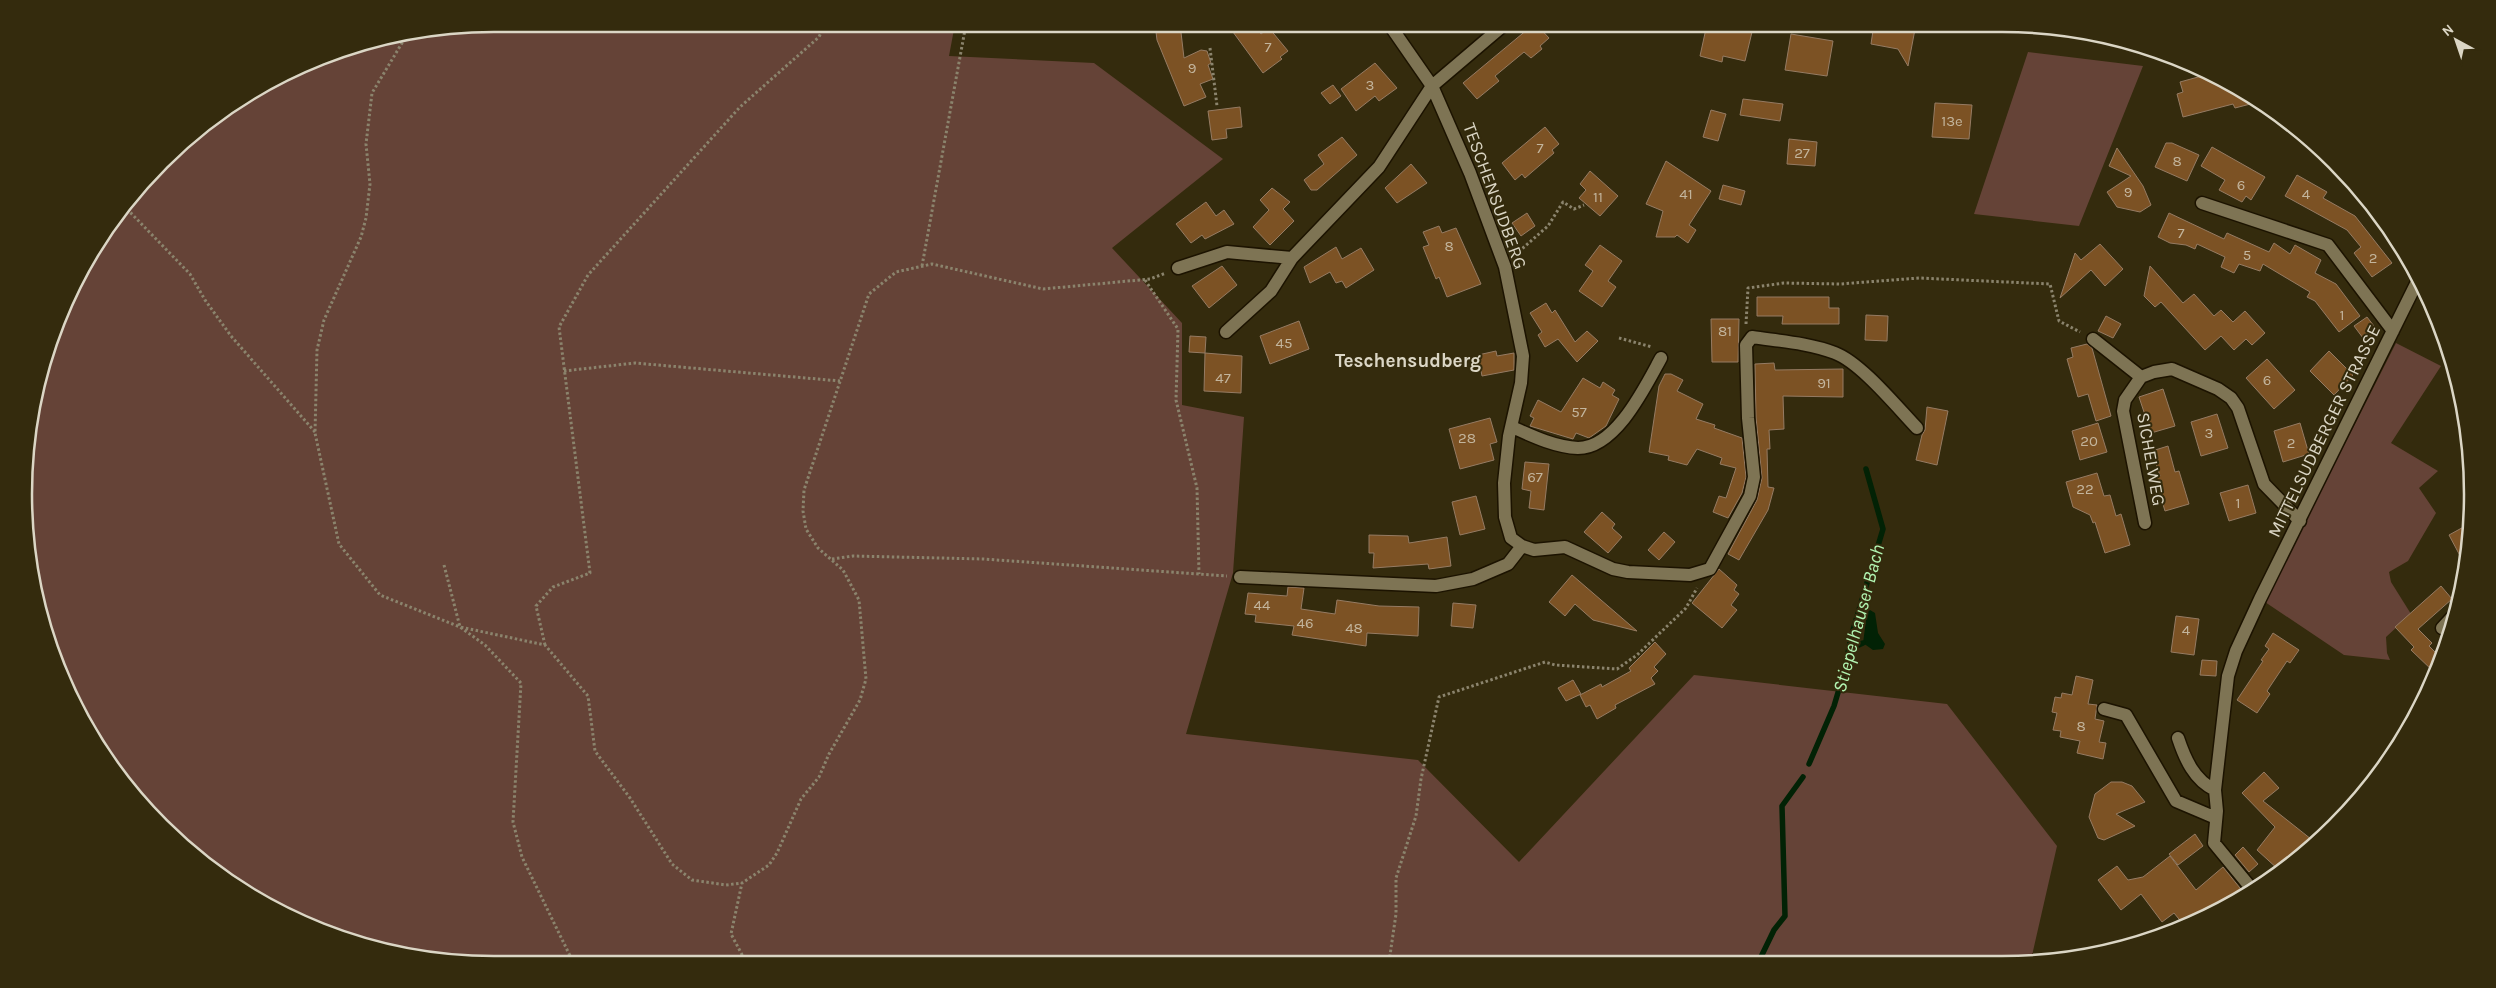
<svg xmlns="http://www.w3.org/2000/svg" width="2496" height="988" viewBox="0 0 2496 988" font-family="Karla,sans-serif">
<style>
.green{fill:#654337}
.water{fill:#022205}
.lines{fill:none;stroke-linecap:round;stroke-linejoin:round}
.stream{stroke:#022205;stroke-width:5.5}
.building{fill:#7c5224;stroke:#957b63}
.minor-casing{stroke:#1c1300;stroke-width:15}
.path{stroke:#8b846d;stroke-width:3;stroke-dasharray:2.5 2.5;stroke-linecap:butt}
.minor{stroke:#7e7454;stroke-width:12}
.labels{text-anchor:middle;stroke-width:4;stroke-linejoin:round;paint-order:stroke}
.number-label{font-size:15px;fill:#c3b59d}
.street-label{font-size:18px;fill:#dbd6c5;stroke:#342b0d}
.neighbourhood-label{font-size:19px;font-weight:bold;fill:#dbd6c5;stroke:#342b0d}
.water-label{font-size:19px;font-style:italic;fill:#b2f5b2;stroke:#342b0d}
.rim{fill:none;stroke:#dbd6c5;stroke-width:2.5}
</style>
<rect width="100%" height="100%" fill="#342b0d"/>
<path class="green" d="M494 24H955L949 56 1094 63 1223 159 1112 248 1182 323V405L1244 417 1233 573 1186 734 1418 760 1519 862 1694 675 1947 704 2057 846 2031 960 494 964 343 939 208 867 103 755 59 674 33 586 28 432 49 343 87 259 184 140 259 87 343 49Z
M2028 52 2143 66 2079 226 1974 214Z
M2396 343 2441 366 2391 443 2438 471 2419 488 2436 513 2408 561 2389 572 2391 582 2411 614 2386 637 2387 653 2390 660 2344 655 2265 602Z"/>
<path class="water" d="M1870 610 1875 613 1878 633 1885 644 1883 649 1873 650 1863 643 1867 613Z"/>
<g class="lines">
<path class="stream" d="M1850 649 1863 643
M1809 764 1834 706 1845 669 1851 637 1883 529 1866 469
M1759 961 1774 930 1785 916 1782 806 1803 777"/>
</g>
<path class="building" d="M1155 24H1180L1184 58 1201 50 1207 51 1211 63 1208 65 1213 79 1200 84 1206 97 1184 106 1157 40Z
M1243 24H1253L1261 34 1269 28 1288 51 1280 57 1282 59 1263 73 1233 32Z
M1534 24H1536L1549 38 1540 46 1542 49 1531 58 1524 52 1495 76 1499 81 1477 99 1463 83Z
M1707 24 1752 32 1745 61 1723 56 1722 62 1700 56Z
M1874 24H1916L1908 66 1898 49 1871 44Z
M1791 34 1833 41 1827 76 1785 70Z
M1375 63 1397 88 1379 101 1375 96 1356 111 1341 89Z
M2209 74 2237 87 2258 102 2235 108 2233 104 2183 117 2177 94 2183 92 2180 82Z
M1333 85 1341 96 1330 104 1321 93Z
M1743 99 1783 104 1780 121 1740 115Z
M1935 103 1972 105 1969 139 1932 137Z
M1240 107 1242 127 1226 129 1227 138 1212 140 1208 111Z
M1711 110 1726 114 1718 141 1703 137Z
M1545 127 1559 144 1552 150 1554 153 1525 178 1522 174 1515 180 1502 163Z
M1342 137 1357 155 1317 190H1311L1304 180 1324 164 1318 155Z
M1789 139 1817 142 1815 166 1787 164Z
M2166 143H2172L2199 155 2187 181 2155 167Z
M2212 147 2265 177 2251 200 2246 196 2242 202 2219 190 2225 180 2201 166Z
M2117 148 2143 186 2151 205 2140 212 2117 207 2107 192 2131 176 2109 166Z
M1666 161 1711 191 1689 225 1696 230 1688 243 1677 235 1675 237H1656L1663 211 1646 204Z
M1411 164 1427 183 1397 203 1385 188Z
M1590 171 1618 196 1600 216 1579 198 1586 190 1580 184Z
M2297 175 2327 192 2323 198 2355 216 2392 263 2372 277 2354 253 2361 247 2347 230 2285 196Z
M1723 185 1745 191 1741 205 1719 199Z
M1272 188 1290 202 1283 209 1294 221 1270 245 1253 227 1269 210 1260 200Z
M1206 202 1216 216 1224 210 1234 224 1205 239 1202 235 1191 243 1176 224Z
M1527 213 1535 226 1521 236 1512 223Z
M2169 213 2224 239 2227 233 2269 252 2274 243 2290 254 2295 245 2321 260 2315 273 2336 284 2360 316 2339 332 2315 301 2307 297 2310 292 2263 264 2260 271 2239 264 2234 273 2221 267 2225 257 2197 244 2195 249 2186 245 2170 243 2158 237Z
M1439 226 1442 233 1456 228 1481 284 1447 297 1439 277 1436 279 1423 247 1429 245 1423 232Z
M2100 244 2123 269 2105 286 2091 270 2060 298 2075 253 2081 260Z
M1600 245 1622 261 1608 281 1616 287 1602 307 1579 291 1593 271 1585 265Z
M1336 247 1342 259 1361 248 1374 270 1346 288 1342 281 1336 283 1330 272 1310 283 1304 267Z
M1222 266 1237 285 1209 308 1192 286Z
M2150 266 2183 303 2194 294 2214 316 2221 310 2233 322 2245 311 2265 333 2252 345 2246 339 2234 350 2221 336 2205 350 2161 302 2155 307 2144 296Z
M1757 297H1829V308H1839V324H1782L1783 316H1757Z
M1546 303 1552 313 1555 310 1575 342 1587 331 1598 341 1577 362 1558 339 1545 347 1538 335 1542 332 1530 313Z
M1866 315 1888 316 1887 341 1865 340Z
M2106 316 2121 324 2113 338 2098 331Z
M2367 317 2377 330 2369 346 2354 326Z
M1711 319H1739L1738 362H1712Z
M1299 321 1309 349 1270 364 1260 336Z
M1190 336 1206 337 1205 353 1189 352Z
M2087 344 2092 348 2111 416 2096 421 2088 394 2078 397 2067 359 2073 357 2071 348Z
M1496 351 1497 356 1514 353V370L1482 376 1478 355Z
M2329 351 2353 375 2334 395 2310 371Z
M1205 353 1242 356 1241 393 1204 391Z
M2267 359 2295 390 2274 409 2246 378Z
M1774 363 1775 370 1843 369V397L1783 396 1784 429 1769 430 1770 449H1767L1768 487 1774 488 1768 510 1739 560 1728 554 1757 500 1762 478 1756 417 1755 364Z
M1665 374H1671L1683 380 1677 391 1703 404 1696 419 1715 425 1714 428 1742 438 1746 477 1742 493 1728 518 1713 512 1719 496 1726 498 1736 468 1720 464 1722 458 1697 449 1687 465 1668 460 1669 456 1649 452 1659 386Z
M1583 378 1600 388 1603 382 1615 390 1612 395 1619 399 1606 426 1589 438 1576 433 1573 439 1530 426 1534 418 1530 416 1538 400 1561 412Z
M2163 389 2175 426 2151 433 2139 397Z
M1927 407 1948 411 1937 465 1916 460 1922 435 1925 430Z
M2217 414 2228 448 2201 456 2191 422Z
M1490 418 1497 442 1490 444 1494 460 1460 469 1449 429Z
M2098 423 2107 452 2080 460 2072 431Z
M2300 423 2309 454 2283 462 2274 431Z
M2168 446 2175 472 2179 471 2189 504 2165 511 2155 478 2160 476 2152 451Z
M1525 462 1549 464 1544 510 1529 508 1531 491 1522 489Z
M2097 473 2104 496 2110 495 2116 516 2121 514 2130 545 2105 553 2095 522 2093 523 2090 515 2073 507 2066 482Z
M2248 485 2256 513 2229 521 2220 493Z
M1476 496 1485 529 1460 535 1452 502Z
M1602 512 1615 524 1612 528 1622 537 1608 553 1584 532Z
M2469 524 2468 555 2466 567 2449 535Z
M1664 532 1675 542 1659 560 1648 550Z
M1369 535 1408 536 1409 543 1447 537 1451 566 1429 569 1428 564 1373 568 1374 553H1369Z
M1719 569 1737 585 1734 590 1739 594 1731 605 1737 610 1722 628 1692 603Z
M1572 575 1637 631 1593 620 1575 604 1565 616 1549 602Z
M2441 586 2452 599 2418 629 2432 643 2429 646 2441 658 2434 672 2411 650 2414 647 2395 627Z
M1288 587 1304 588 1301 609 1335 614 1337 600 1379 606 1419 607 1418 636 1367 633 1366 646 1292 635 1294 626 1255 622 1256 615 1245 614 1248 593 1287 596Z
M1453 603 1476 605 1473 628 1451 626Z
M2176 616 2199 619 2194 655 2171 652Z
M2273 633 2299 650 2290 663 2287 661 2267 691 2270 694 2257 713 2237 700 2263 661 2261 660 2269 649 2265 646Z
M1655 642 1666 654 1654 667 1658 671 1651 678 1655 684 1615 705 1616 708 1597 719 1590 705 1586 707 1580 695 1601 684 1602 687 1631 671 1629 668Z
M2202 660 2217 661 2216 676 2200 675Z
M2076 676 2093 680 2088 704 2097 705 2095 719 2104 721 2099 742 2106 743 2103 759 2077 753 2080 741 2060 737 2061 731 2053 730 2057 713 2052 712 2055 697 2061 698 2062 693 2072 695Z
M1573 680 1581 694 1566 701 1558 688Z
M2264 772 2279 788 2263 801 2316 843 2279 870 2257 850 2275 827 2242 793Z
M2111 782H2122L2132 786 2145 802 2116 814 2135 826 2104 840 2098 838 2089 817 2095 794Z
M2195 834 2203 846 2178 865 2169 854Z
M2243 847 2258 864 2249 872 2235 855Z
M2170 856 2196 890 2223 867 2244 893 2210 916 2183 924 2174 913 2162 922 2141 894 2121 910 2098 880 2117 866 2128 880 2143 877Z"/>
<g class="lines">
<g class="minor-casing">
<path id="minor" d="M1389 24 1432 86 1470 173 1505 267 1523 356 1521 383 1509 436 1504 483 1505 517 1511 538 1522 546 1534 550 1565 547 1613 569 1628 572 1690 575 1710 569 1750 496 1754 477 1748 418 1746 345 1752 337C1779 341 1809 343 1835 353 1861 363 1896 406 1917 428
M2202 203 2328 245 2393 331
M1178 268 1227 252 1292 258 1379 167 1432 86 1505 24
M1226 332 1271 291 1292 258
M2093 339 2141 377
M1512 427C1532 436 1555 447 1578 448 1616 448 1645 387 1661 358
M2145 523 2123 411 2125 400 2141 377 2154 372 2172 369 2218 389 2231 398 2238 408 2264 484 2300 521
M1240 577 1436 586 1473 579 1508 564 1522 546
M2442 628 2454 615
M2104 709 2126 715 2176 801 2216 818
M2178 738C2185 759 2194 780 2215 790
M2251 888 2214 843 2217 811 2215 790 2228 676 2236 651 2260 599 2419 278"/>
</g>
<path class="path" d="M405 38 372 93 366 144 370 184 366 218 361 237 324 320 317 350 315 433 339 544 380 595 460 627 485 645 521 683 513 822 522 857 574 964
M1210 48 1217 106
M127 209 190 274 205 300 231 336 315 432
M1515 255 1548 226 1563 202 1574 209 1584 205
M922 266 966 24
M1145 280 1178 329 1176 400 1197 488 1199 574
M1746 324 1748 288 1784 283 1840 284 1919 278 2050 284 2059 321 2080 332
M1619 338 1652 347
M564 371 635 363 840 381
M832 559 853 556 983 559 1227 576
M444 565 460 627 545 645 588 696 595 751 630 798 672 864 692 880 726 885 742 883
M545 645 536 606 553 587 590 573 559 327 588 275 740 107 819 37 825 24
M1389 962 1396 914V878L1416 816 1421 779 1439 697 1545 662 1555 665 1617 669 1637 655 1686 608 1697 588
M747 964 731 934 742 883 769 865 777 853 801 799 819 777 829 754 860 700 866 679 859 600 843 570 818 548 806 529 803 511 804 490 869 294 896 272 932 264 1043 289 1150 279 1166 273"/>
<use href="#minor" class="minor"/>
</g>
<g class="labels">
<g class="number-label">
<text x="1268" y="52">7</text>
<text x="1192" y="73">9</text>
<text x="1370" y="90">3</text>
<text x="1952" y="126">13e</text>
<text x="1540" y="153">7</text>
<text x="1802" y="158">27</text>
<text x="2177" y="166">8</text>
<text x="2241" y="190">6</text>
<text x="2128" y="197">9</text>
<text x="1686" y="199">41</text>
<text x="2306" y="199">4</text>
<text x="1598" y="202">11</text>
<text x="2181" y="238">7</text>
<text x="1449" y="251">8</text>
<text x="2247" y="260">5</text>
<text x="2373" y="263">2</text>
<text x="2342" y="320">1</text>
<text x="1725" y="336">81</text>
<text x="1284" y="348">45</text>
<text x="1223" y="383">47</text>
<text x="2267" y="385">6</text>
<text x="1824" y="388">91</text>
<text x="1579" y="417">57</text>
<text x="2209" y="438">3</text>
<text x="1467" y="443">28</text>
<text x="2089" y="446">20</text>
<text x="2291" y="448">2</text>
<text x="1535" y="482">67</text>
<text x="2085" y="494">22</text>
<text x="2238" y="508">1</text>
<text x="1262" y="610">44</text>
<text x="1305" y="628">46</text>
<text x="1354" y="633">48</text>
<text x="2186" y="635">4</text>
<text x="2081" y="731">8</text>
</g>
<g class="street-label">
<text transform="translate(1495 196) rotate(70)" y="6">TESCHENSUDBERG</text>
<text transform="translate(2324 431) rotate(-64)" y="6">MITTELSUDBERGER STRASSE</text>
<text transform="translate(2151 459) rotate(80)" y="6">SICHELWEG</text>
</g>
<g class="neighbourhood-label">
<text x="1408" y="367">Teschensudberg</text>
</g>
<g class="water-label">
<text transform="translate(1858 618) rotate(-75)" y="7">Stiepelhauser Bach</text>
</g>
</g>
<path d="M0 0H2496V988H0ZM494 32H2002A462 462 0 0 1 2464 494V494A462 462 0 0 1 2002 956H494A462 462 0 0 1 32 494V494A462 462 0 0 1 494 32Z" fill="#342b0d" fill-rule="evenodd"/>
<path class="rim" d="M494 32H2002A462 462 0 0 1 2464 494V494A462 462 0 0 1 2002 956H494A462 462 0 0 1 32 494V494A462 462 0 0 1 494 32Z"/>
<g transform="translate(2456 40) rotate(320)" stroke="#342b0d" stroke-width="4" paint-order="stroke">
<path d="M0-4L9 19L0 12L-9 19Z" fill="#dbd6c5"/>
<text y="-8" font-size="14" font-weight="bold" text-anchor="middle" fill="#dbd6c5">N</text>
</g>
</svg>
